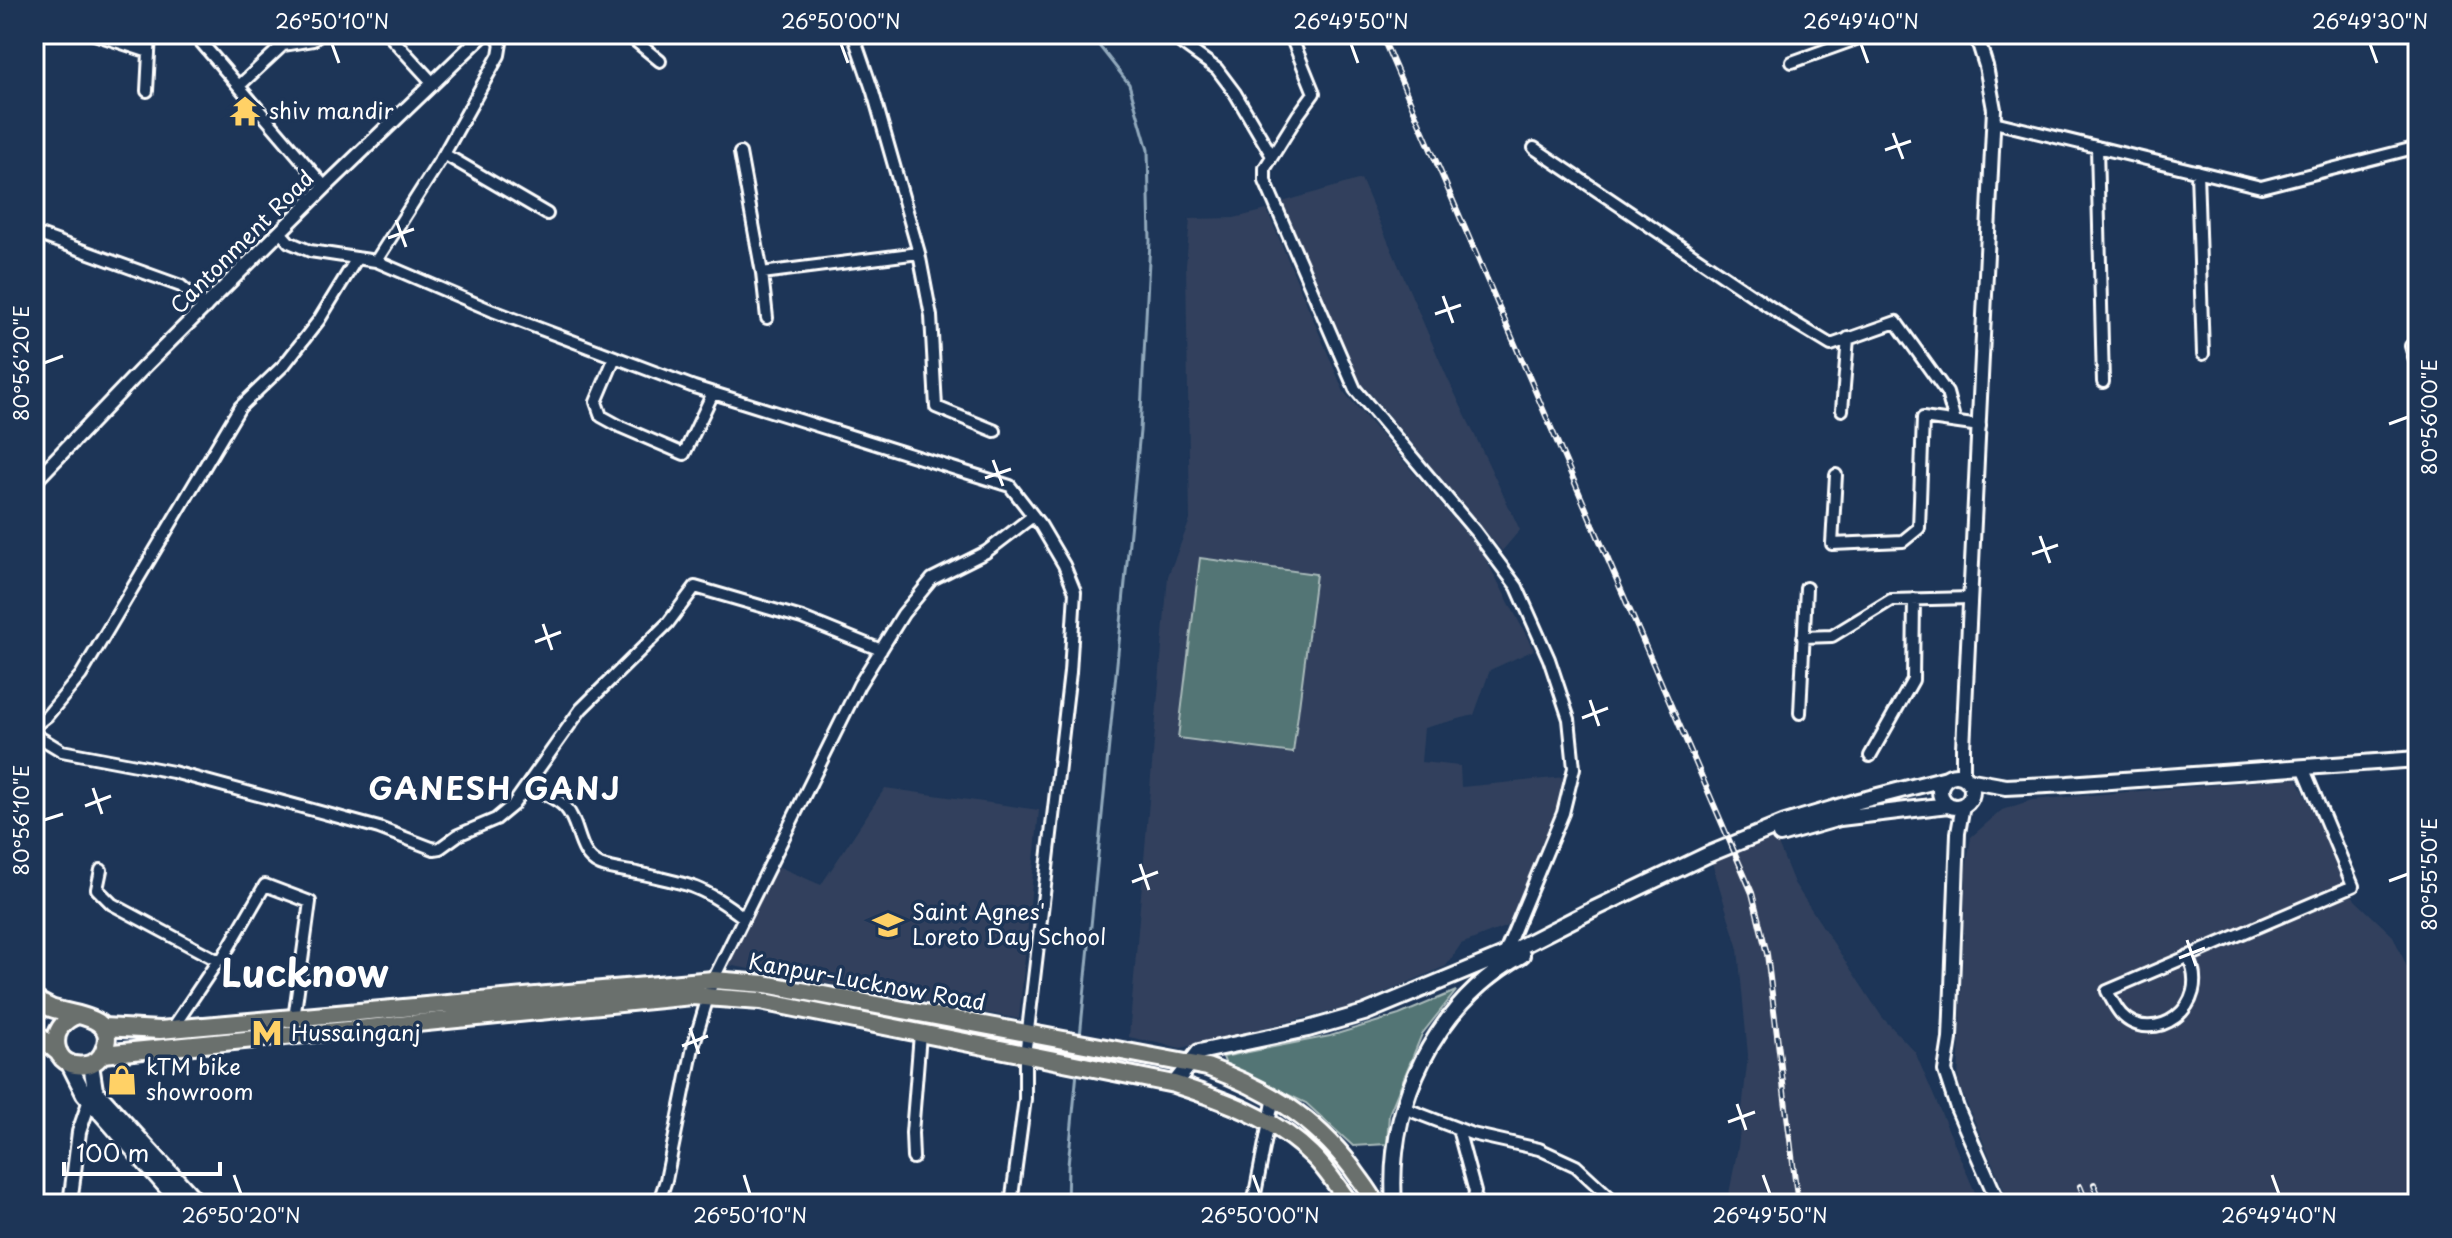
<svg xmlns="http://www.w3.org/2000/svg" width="2452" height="1238" viewBox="0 0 2452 1238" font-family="'Playpen Sans',sans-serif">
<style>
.built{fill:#31415d}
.green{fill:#537474;stroke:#a9baba;stroke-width:2}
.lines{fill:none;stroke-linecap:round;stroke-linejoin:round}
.stream{stroke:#91a9bc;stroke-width:3}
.minor-casing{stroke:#fff;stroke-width:16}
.tertiary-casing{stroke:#fff;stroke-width:18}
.secondary-casing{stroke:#fff;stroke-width:20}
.primary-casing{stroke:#fff;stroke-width:22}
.minor{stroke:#1d3557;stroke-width:10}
.tertiary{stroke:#1d3557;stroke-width:12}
.secondary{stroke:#1d3557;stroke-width:14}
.primary{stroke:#6b706d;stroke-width:16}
.rail-casing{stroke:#fff;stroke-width:6}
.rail{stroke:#1d3557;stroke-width:3;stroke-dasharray:9;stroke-linecap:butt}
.ticks{fill:none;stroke:#fff;stroke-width:3}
.labels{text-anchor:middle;stroke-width:7;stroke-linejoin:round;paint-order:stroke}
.poi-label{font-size:22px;fill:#fff;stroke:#1d3557;text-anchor:start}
.street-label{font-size:22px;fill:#fff;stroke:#1d3557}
.district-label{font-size:30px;font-weight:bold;letter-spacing:2px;fill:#fff;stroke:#1d3557}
.town-label{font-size:38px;font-weight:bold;fill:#fff;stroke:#1d3557}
.neatline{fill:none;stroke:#fff;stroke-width:3}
.ticks-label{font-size:20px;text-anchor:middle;fill:#fff}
</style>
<rect width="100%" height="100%" fill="#1d3557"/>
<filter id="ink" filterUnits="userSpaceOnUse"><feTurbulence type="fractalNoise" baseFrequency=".0125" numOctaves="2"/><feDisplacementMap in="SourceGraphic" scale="16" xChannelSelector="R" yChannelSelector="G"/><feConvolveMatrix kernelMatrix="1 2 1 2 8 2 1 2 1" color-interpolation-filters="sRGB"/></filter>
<g filter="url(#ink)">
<path class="built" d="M1361 179 1446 375 1520 530 1502 551 1353 373 1279 203Z
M1267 210 1344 392 1482 552 1534 650 1490 670 1474 715 1424 728 1421 762 1460 766 1461 787 1565 777 1557 810 1507 926 1461 944 1446 966 1354 1006 1181 1048 1129 1037 1168 576 1190 520 1186 265 1190 219 1234 218Z
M2297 778 2355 900 2393 936 2418 991V1204H2010L1958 1083 1966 868 1971 837 2002 810 2032 800Z
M885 788 1039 810 1019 1019 728 965 775 865 821 885Z
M1772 829 1794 883 1882 1017 1915 1052 1980 1204H1727L1738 1147 1748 1055 1738 949 1711 859Z"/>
<path class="green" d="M1200 558 1316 574 1293 753 1178 738Z
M1456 991 1422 1034 1389 1114 1387 1144 1353 1146 1306 1103 1226 1065 1223 1057 1330 1036 1399 1015Z"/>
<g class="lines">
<path class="stream" d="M1080 1037 1140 431 1150 241 1148 150 1129 84 1090 34
M1067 1204 1068 1165 1077 1072"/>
<g class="minor-casing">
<path id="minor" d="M94 34 149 52
M194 34 325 187
M388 34 433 83
M627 34 660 61
M853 34 873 92 919 253 931 316 936 407 995 431
M1290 34 1314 93 1298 115 1265 168V181L1355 389 1475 531 1517 587 1549 659 1569 719 1574 768 1563 813 1504 955
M1181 43 1217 69 1235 93 1272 156
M1792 62 1870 34
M239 86 283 45 313 40 320 34
M147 91 150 34
M1994 122 2261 187 2418 147
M2097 147 2103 382
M1534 148 1788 319 1831 345 1896 322 1947 393 1955 422
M740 153 762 273 767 318
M444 154 547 214
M2197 171 2203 354
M280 232 289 242 310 251 376 261 493 311 694 387 1010 486 1041 526 1064 565 1075 592 1070 672 1025 1056V1099L1011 1204
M34 233 181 286 206 307
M376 261 444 154 499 55 501 43 495 34
M762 273 919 253
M2418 344 2411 346 2418 370
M615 357 596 402 601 416 621 427 684 454 713 393
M1842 410 1848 338
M1836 475 1832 544 1903 541 1919 528 1923 418 1980 426
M1803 637 1832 636 1891 600 1971 598
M1800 713 1806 588
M34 726 47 716 81 675 240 407 284 365 319 320 357 258
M34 734 62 751 173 772 379 828 434 849 440 848 458 835 496 819 513 805 581 709 668 623 695 587 802 618 881 650
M1870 756 1913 680 1914 599
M527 787C540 792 555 797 565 807 581 824 576 854 600 865 612 870 629 871 642 874 690 884 704 887 743 917
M101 870 97 889 112 904 215 959H222L265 885 310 902 294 1019
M2188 956C2214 1009 2151 1047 2121 1014 2115 1007 2111 998 2107 991L2353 886 2303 767
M172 1029 219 959
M1404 1108 1472 1134 1539 1149 1576 1166 1617 1204
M1458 1129 1475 1192 1473 1204
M913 1158 912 1133 920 1034
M658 1204 666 1180 693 1047 713 980 859 685 903 614 932 579 986 552 1033 516
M1253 1204 1274 1097"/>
</g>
<g class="tertiary-casing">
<path id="tertiary" d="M34 482 146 365 325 187 484 34
M1963 777V748L1994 109 1986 66 1976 34
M1963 805 1958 833 1950 1039 1945 1071 1957 1108 1999 1204
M70 1204 79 1132 92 1094"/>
</g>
<g class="secondary-casing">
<path id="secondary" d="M1940 791a16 16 0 1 1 32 0a16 16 0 1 1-32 0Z
M1967 780 2006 787 2068 784 2418 759
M1780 835 1840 818 1948 805
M68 1062 84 1094 181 1204
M91 1064 95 1090 199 1204
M1174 1084 1199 1052 1308 1029 1364 1013 1504 955 1588 912 1707 855 1785 823 1855 802 1947 778
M1394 1204C1387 1104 1434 1005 1522 955"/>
</g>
<g class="primary-casing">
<path id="primary" d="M34 999C39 1002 45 1005 51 1008 70 1015 119 1015 104 1050 101 1058 94 1064 86 1065 52 1071 44 1025 78 1015
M103 1027 160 1030 713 980 765 984 1207 1067C1265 1088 1314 1117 1352 1168 1360 1180 1370 1191 1376 1204
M34 1032 59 1053
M103 1054 692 996 760 1001 1174 1084C1223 1100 1275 1118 1312 1155 1326 1168 1338 1188 1350 1204"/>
</g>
<use href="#minor" class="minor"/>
<use href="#tertiary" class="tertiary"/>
<use href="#secondary" class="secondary"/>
<use href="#primary" class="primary"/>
<g class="rail-casing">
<path id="rail" d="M1381 34 1752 893 1767 954 1798 1204
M2094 1184 2102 1204
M2080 1186 2087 1204"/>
</g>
<use href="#rail" class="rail"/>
</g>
</g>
<path class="ticks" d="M332 44 339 63M841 44 848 63M1351 44 1358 63M1861 44 1868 63M2370 44 2377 63M1893 133 1903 159M1885 150 1911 141M396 220 406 247M388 238 414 229M1443 296 1453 323M1435 314 1461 305M44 363 63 356M2389 424 2408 417M993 460 1003 486M985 478 1011 469M2040 536 2050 563M2032 554 2058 545M543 624 552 650M535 642 561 632M1590 700 1599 726M1582 718 1608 708M93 788 102 814M85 806 111 796M44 820 63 814M1140 864 1149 890M2389 881 2408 874M1132 882 1158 872M2187 940 2196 966M2179 958 2205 948M690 1028 699 1054M682 1046 708 1036M1737 1104 1746 1130M1728 1122 1755 1112M234 1175 241 1194M744 1175 750 1194M1253 1175 1260 1194M1763 1175 1770 1194M2272 1175 2279 1194"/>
<defs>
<g id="temple-bare" transform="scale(2.4)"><path d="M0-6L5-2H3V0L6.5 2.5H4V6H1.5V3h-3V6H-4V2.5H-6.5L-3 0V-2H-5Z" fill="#ffd166" stroke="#1d3557" stroke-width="2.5" paint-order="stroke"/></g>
<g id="school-bare" transform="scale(2.4)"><path d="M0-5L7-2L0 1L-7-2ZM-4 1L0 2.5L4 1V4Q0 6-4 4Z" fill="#ffd166" stroke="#1d3557" stroke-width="2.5" paint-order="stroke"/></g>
<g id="metro-bare" transform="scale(2.4)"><path d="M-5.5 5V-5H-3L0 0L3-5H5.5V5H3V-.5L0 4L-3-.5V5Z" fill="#ffd166" stroke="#1d3557" stroke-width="2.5" paint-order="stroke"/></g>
<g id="shop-bare" transform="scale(2.4)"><path d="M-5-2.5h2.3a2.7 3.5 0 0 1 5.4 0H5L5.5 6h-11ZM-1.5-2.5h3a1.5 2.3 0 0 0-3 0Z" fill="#ffd166" stroke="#1d3557" stroke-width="2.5" paint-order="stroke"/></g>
</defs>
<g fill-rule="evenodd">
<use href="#temple-bare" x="245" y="111"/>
<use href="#school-bare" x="888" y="925"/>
<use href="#metro-bare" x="267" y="1033"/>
<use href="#shop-bare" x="122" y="1080"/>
</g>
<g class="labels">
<g class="poi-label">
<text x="269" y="119">shiv mandir</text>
<text x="912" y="920">Saint Agnes'<tspan x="912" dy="25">Loreto Day School</tspan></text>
<text x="291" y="1041">Hussainganj</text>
<text x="146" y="1075">kTM bike<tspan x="146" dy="25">showroom</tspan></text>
</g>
<g class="street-label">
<text transform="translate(242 242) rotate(-45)" y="8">Cantonment Road</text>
<text transform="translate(867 982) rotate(10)" y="8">Kanpur-Lucknow Road</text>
</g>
<g class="district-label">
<text x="495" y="800">GANESH GANJ</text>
</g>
<g class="town-label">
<text x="305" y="987">Lucknow</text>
</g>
</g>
<rect width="2452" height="1238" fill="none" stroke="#1d3557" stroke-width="88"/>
<path d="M64 1162v12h156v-12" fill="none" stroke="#ffffff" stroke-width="4"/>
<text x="76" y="1162" font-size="24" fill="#ffffff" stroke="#1d3557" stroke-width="6" paint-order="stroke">100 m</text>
<rect x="44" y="44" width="2364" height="1150" class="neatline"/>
<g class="ticks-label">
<text x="332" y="29">26°50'10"N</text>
<text x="841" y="29">26°50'00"N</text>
<text x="1351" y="29">26°49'50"N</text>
<text x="1861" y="29">26°49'40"N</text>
<text x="2370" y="29">26°49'30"N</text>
<text transform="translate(22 363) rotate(-90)" y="7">80°56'20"E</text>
<text transform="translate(2430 417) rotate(-90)" y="7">80°56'00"E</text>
<text transform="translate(22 820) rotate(-90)" y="7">80°56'10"E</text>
<text transform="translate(2430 874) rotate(-90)" y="7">80°55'50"E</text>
<text x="241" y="1223">26°50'20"N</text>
<text x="750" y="1223">26°50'10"N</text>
<text x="1260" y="1223">26°50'00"N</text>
<text x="1770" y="1223">26°49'50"N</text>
<text x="2279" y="1223">26°49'40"N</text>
</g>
</svg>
